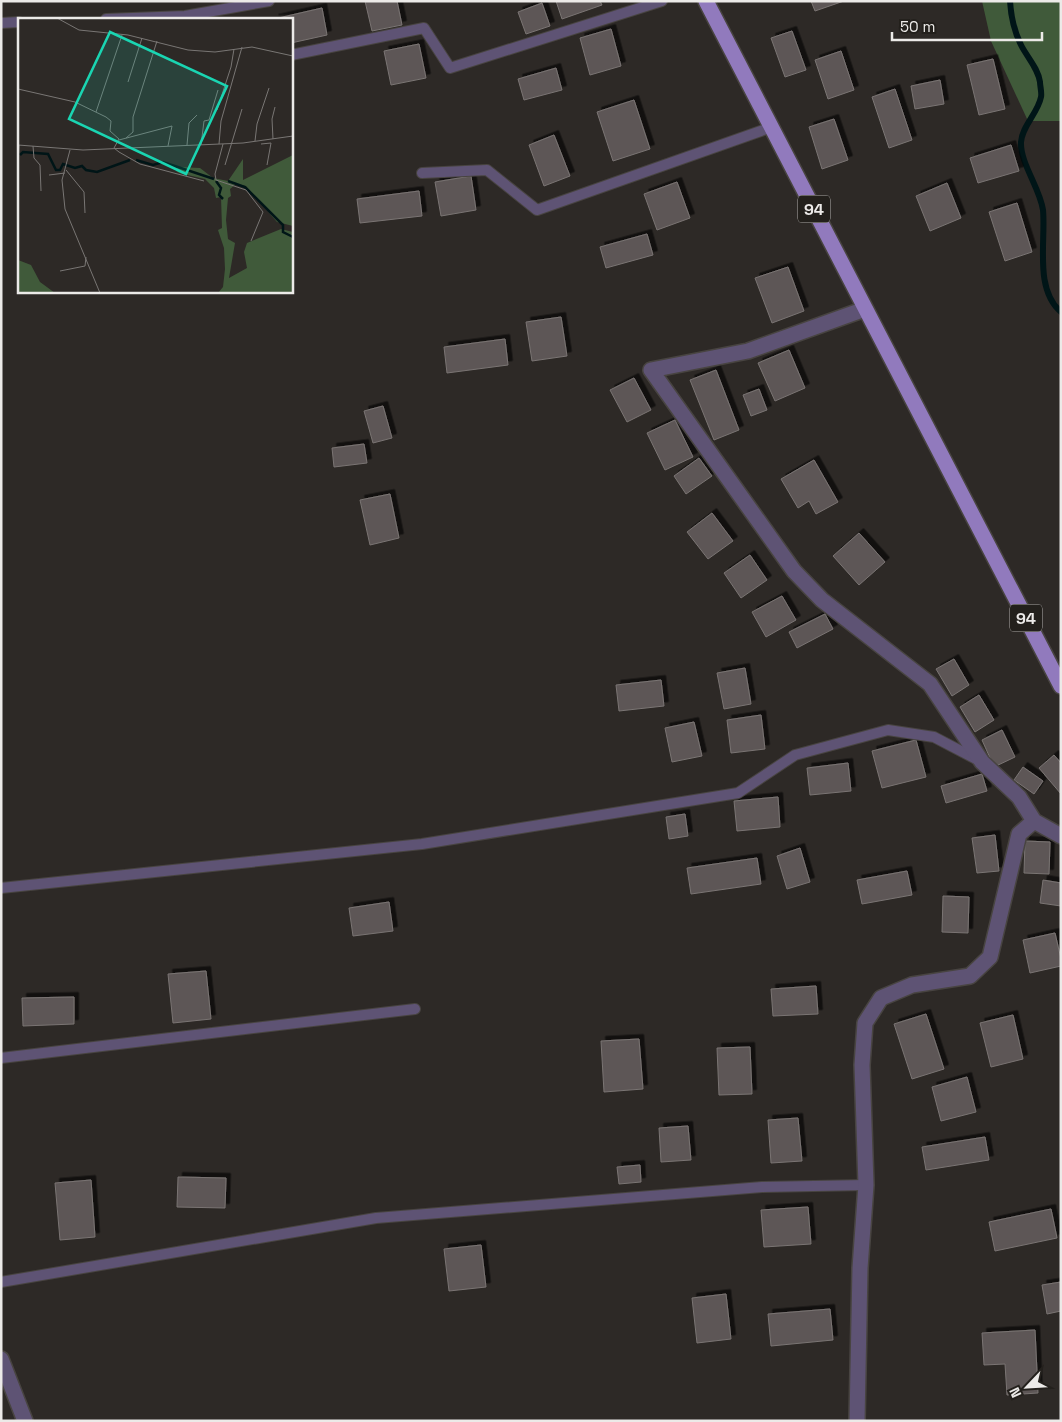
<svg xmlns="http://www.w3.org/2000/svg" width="1062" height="1422" viewBox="0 0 1062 1422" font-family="'Space Grotesk',sans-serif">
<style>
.forest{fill:#405a3a}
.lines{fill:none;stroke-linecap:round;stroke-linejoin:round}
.stream{stroke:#001517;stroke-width:6}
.building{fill:#5d5756;stroke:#7a7473;filter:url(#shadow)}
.lane-casing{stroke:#484441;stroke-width:12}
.street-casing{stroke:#484441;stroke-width:18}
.primary-casing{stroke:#484441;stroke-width:18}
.lane{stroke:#5e5374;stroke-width:10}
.street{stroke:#5e5374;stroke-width:15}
.primary{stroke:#917abd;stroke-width:15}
.labels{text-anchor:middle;stroke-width:4.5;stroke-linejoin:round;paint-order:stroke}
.shield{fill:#23201c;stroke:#b0adab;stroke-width:1}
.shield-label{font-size:16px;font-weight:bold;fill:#eceae8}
.inset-river{fill:none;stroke:#001517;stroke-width:2.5}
.inset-road{fill:none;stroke:#797674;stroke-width:1}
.view{fill:#1ad5b2;fill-opacity:0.15;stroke:#1ad5b2;stroke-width:2.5}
.inset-edge{fill:none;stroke:#eceae8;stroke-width:2.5}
</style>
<defs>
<filter id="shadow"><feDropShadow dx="4.5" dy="-4.5" stdDeviation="0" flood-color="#0009"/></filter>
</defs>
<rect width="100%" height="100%" fill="#2d2926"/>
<path class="forest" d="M982 1H1060L1061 121H1028L991 41Z"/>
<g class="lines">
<path class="stream" d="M1010 1C1011 17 1014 31 1021 45 1027 57 1038 68 1040 82 1040 86 1042 93 1041 97 1038 113 1022 126 1021 142 1020 163 1040 188 1043 210 1046 241 1034 289 1061 312"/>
</g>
<path class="building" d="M365 1H397L402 25 372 31Z
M556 1H600L602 5 562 19Z
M811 1H844L815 11Z
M542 3 550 26 526 34 518 12Z
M322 8 327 35 291 43V19H274Z
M611 29 621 66 590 75 580 38Z
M792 31 806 70 785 77 771 38Z
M419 44 426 78 391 85 384 51Z
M841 51 854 90 828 99 815 60Z
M993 59 1005 109 979 115 967 65Z
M556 68 562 90 524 100 518 79Z
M940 80 944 104 915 109 911 86Z
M895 89 912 140 889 148 872 97Z
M634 100 650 149 613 161 597 112Z
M834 119 848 160 822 169 809 127Z
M554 135 570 176 544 186 529 145Z
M1011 145 1019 171 978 183 970 158Z
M471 176 476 210 441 216 435 182Z
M677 182 690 218 657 230 644 194Z
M947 183 961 218 930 231 916 196Z
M419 191 422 216 360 223 357 199Z
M1017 203 1032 252 1005 261 989 212Z
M647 234 653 255 606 268 600 247Z
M788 267 804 311 772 323 755 278Z
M561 317 567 356 532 361 526 322Z
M505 339 508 365 447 373 444 347Z
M789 350 805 388 775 401 758 363Z
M716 370 739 430 714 440 690 380Z
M634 378 651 410 627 422 610 390Z
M759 389 767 410 751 416 743 395Z
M383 406 392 438 373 443 364 411Z
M675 420 693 457 665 470 647 433Z
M364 444 367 463 334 467 332 448Z
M699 458 712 476 686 494 674 476Z
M814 460 838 502 816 514 809 501 798 508 781 479Z
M390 494 399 538 370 545 360 500Z
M712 513 733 541 708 559 687 532Z
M859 533 885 562 859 585 833 556Z
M750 555 767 580 741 598 724 573Z
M782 596 796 620 766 637 752 612Z
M825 614 833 629 797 648 789 632Z
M954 659 969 685 952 696 936 669Z
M745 668 751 704 724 709 717 673Z
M661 680 664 706 619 711 616 685Z
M979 695 994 720 975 732 960 707Z
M761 715 765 749 731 753 727 720Z
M694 722 702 756 672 762 665 728Z
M1002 730 1015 757 994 767 982 740Z
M916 740 926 777 882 788 872 751Z
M1054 755 1061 763V794L1039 768Z
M848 763 851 791 810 795 807 768Z
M1023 767 1043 781 1034 794 1014 780Z
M982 774 987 791 946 803 941 786Z
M778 797 780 827 737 831 734 801Z
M685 814 688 836 669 839 666 817Z
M995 835 999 871 977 873 972 838Z
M1025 841 1050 842 1049 874 1024 873Z
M800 848 810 882 787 889 777 856Z
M757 858 761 884 691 894 687 868Z
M907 871 912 895 862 904 857 880Z
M1043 880 1061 883V906L1040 903Z
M943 896 969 897 968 933 942 932Z
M389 902 393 931 353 936 349 908Z
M1055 933 1061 959V966L1030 973 1023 940Z
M206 971 211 1019 173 1023 168 974Z
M816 986 818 1014 773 1016 771 989Z
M74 997V1024L23 1026 22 998Z
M926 1014 944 1069 912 1079 894 1024Z
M1013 1015 1023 1059 991 1067 980 1023Z
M639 1039 643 1089 604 1092 601 1041Z
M750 1047 752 1094 719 1095 717 1048Z
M967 1077 976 1112 941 1121 932 1087Z
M798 1118 802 1161 771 1163 768 1120Z
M688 1126 691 1160 661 1162 659 1128Z
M985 1137 989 1160 926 1170 922 1147Z
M640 1165 641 1182 619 1184 617 1167Z
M178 1177 226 1178 225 1208 177 1207Z
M91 1180 95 1237 60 1240 55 1183Z
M808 1207 811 1244 764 1247 761 1210Z
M1051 1209 1057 1238 995 1251 989 1222Z
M481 1245 486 1287 449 1291 444 1249Z
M1061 1282V1311L1047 1314 1042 1285Z
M726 1294 731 1339 697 1343 692 1298Z
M830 1309 833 1340 771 1346 768 1314Z
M1035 1330 1038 1393 1007 1395 1005 1364 984 1365 982 1333Z"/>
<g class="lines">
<g class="lane-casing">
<path id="lane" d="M106 19 185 16 269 1
M1 23 19 22
M291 55 424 28 450 68 662 1
M422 173 487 170 537 210 772 127
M1 888 422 844 738 793 795 755 888 730 934 737 978 760
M1 1058 415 1009
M1 1282 376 1218 762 1187 866 1185"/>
</g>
<g class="street-casing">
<path id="street" d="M865 309 748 351 651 370 794 571 822 600 930 684 982 762 1019 797 1034 821
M1 1359 25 1421
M857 1421 860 1268 866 1185 862 1065 865 1023 881 998 912 985 970 976 990 957 1019 834 1034 821 1061 836"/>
</g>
<g class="primary-casing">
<path id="primary" d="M706 1 1061 686"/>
</g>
<use href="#lane" class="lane"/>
<use href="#street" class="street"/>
<use href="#primary" class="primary"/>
</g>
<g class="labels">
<g class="shield">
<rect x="798" y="195.5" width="32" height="27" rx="4"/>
<rect x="1010" y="604.5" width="32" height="27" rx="4"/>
</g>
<g class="shield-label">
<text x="814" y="215">94</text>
<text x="1026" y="624">94</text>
</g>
</g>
<g transform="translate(18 18)">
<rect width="275" height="275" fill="#2d2926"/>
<path d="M275 137V208L259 204 228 168 218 166 212 171 213 178 210 180 208 202 210 221 217 225 211 260 229 250 226 234 229 225 263 211 275 214V275H200L205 269 207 251 206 230 200 212 204 210 203 179 198 180 196 170 187 161 161 155 158 153 160 149 182 150 195 160 210 163 225 141V162ZM0 242 13 247 22 264 37 275H0Z" fill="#405a3a"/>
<path class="inset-river" d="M2 137 5 134 30 136 38 152H42L45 146 57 150 64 148 68 152 79 154 112 142M118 142 135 147 145 144 196 161M198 163 203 170 201 177 205 181M210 163 227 169 265 207V214L275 219"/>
<path class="inset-road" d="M39 0 61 12 110 17 170 32 197 34 234 29 275 38M110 64 124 20M0 71 57 84 88 99 93 103 92 113 101 121 96 130 101 134 122 146 186 163M199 92 213 49 216 31M78 94 104 17M108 120 115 114V99L139 23M255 121 254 101 257 89M101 122 154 108 150 128M237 123 239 106 251 70M201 126 203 103 224 29M205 126 197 156 198 162 228 172 245 194 233 223M243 126 253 125 249 147M0 127 65 132 225 125 275 118M169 127 171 105 179 97M183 127 186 103 191 102 200 72M15 128 16 140 22 147 23 173M52 132 44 162 47 191 82 275M0 146 1 127M207 147 224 91M48 152 66 174 67 195M31 157 47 155M42 253 67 248 68 239"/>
<path class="view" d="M92 14 209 68 168 156 51 101Z"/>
<rect width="275" height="275" class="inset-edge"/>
</g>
<rect width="1062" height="1422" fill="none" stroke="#eceae8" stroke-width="5"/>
<g transform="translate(1027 1387) rotate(245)" stroke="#23201c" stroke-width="4" paint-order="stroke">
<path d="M0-4L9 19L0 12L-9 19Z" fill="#eceae8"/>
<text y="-8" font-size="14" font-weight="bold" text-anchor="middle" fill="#eceae8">N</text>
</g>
<path d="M892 32v8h150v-8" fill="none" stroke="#eceae8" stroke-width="2.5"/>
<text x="900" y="32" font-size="15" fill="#eceae8" stroke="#23201c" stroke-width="4" paint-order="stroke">50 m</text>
</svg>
